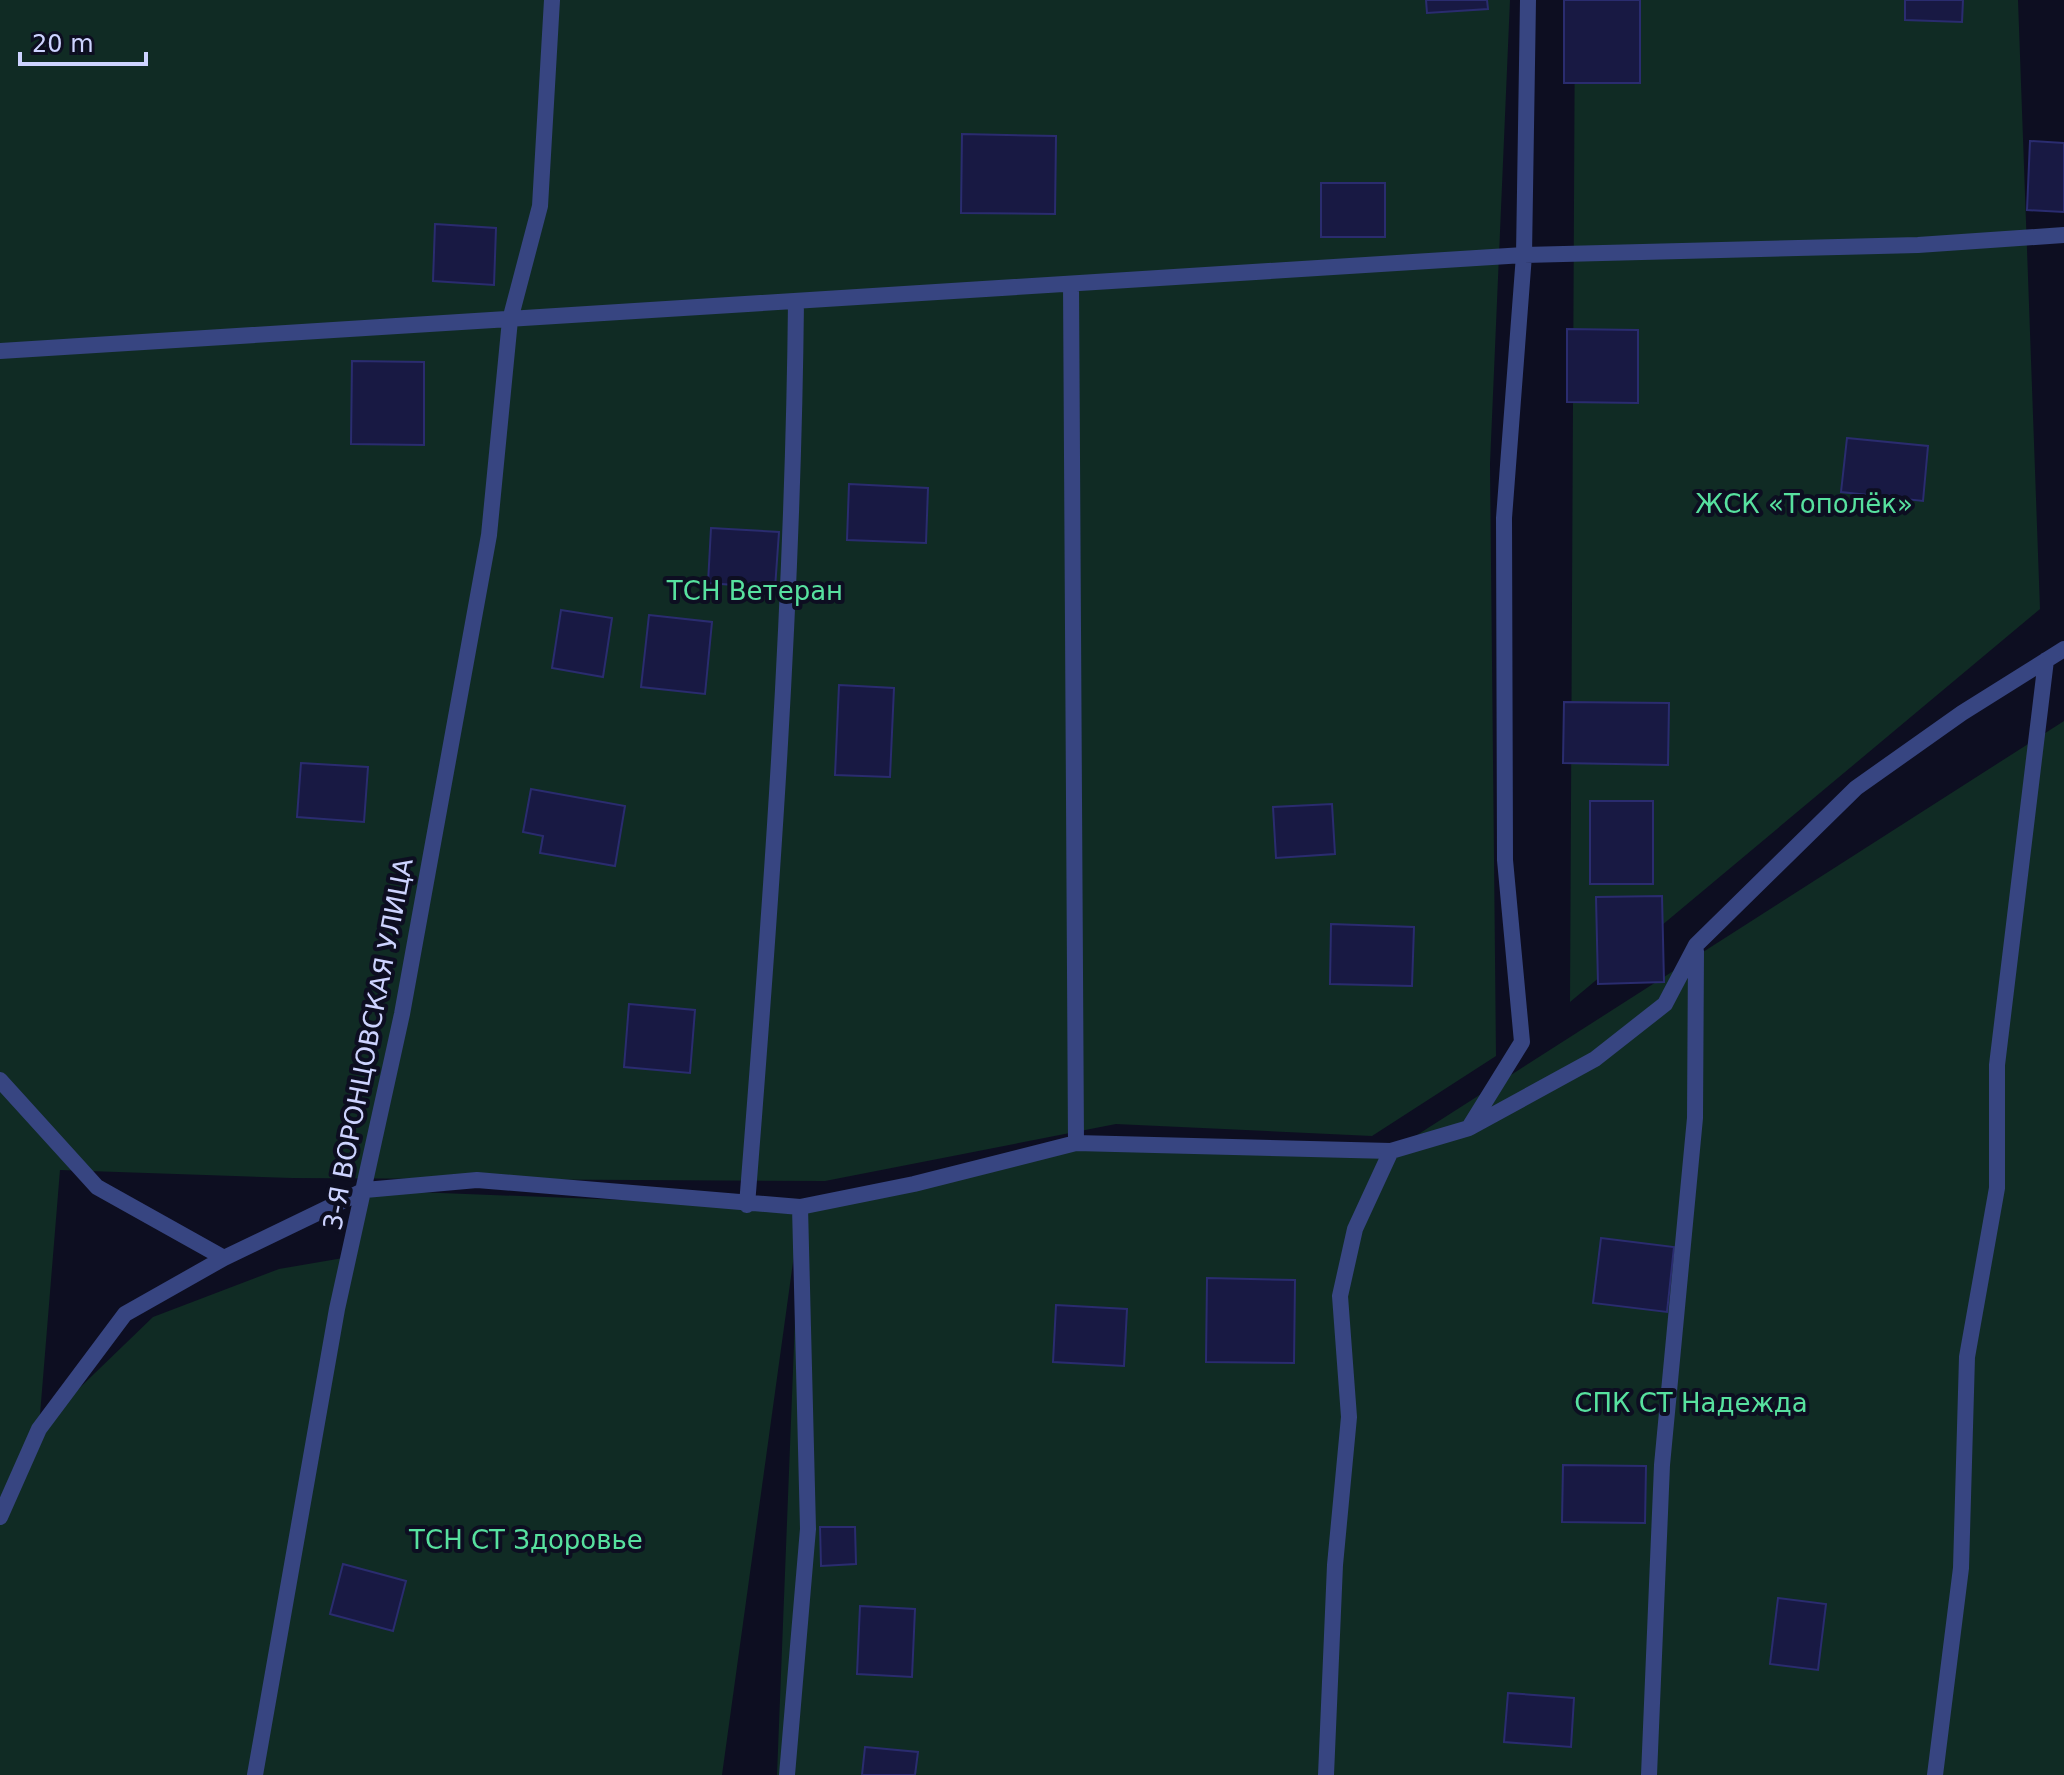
<svg xmlns="http://www.w3.org/2000/svg" width="2064" height="1775" viewBox="0 0 2064 1775" font-family="'DejaVu Sans',sans-serif">
<style>
.green{fill:#102b24}
.building{fill:#181943;stroke:#2a2c6f;stroke-width:2}
.lines{fill:none;stroke-linecap:round;stroke-linejoin:round}
.lane{stroke:#374581;stroke-width:16}
.labels{text-anchor:middle;stroke-width:8;stroke-linejoin:round;paint-order:stroke}
.park-label{font-size:26px;fill:#57e19f;stroke:#0d0e21}
.street-label{font-size:26px;fill:#cdd3ff;stroke:#0d0e21}
</style>
<rect width="100%" height="100%" fill="#0d0e21"/>
<path class="green" d="M0 0H1510L1490 464 1496 1056 1372 1136 1116 1124 825 1181 292 1178 60 1170 39 1427 153 1317 279 1269 349 1257 365 1190 800 1207 1076 1143 1392 1151 2064 721V1775H777L799 1219 722 1775H0Z
M1575 0H2018L2040 609 1570 1002Z"/>
<path class="building" d="M1426 0H1487L1488 9 1427 13Z
M1564 0H1640V83H1564Z
M1905 0H1963L1962 22 1905 20Z
M962 134 1056 136 1055 214 961 213Z
M2030 141 2064 143V212L2027 210Z
M1321 183H1385V237H1321Z
M435 224 496 228 494 285 433 281Z
M1567 329 1638 330V403L1567 402Z
M352 361 424 362V445L351 444Z
M1847 438 1928 446 1923 501 1841 492Z
M849 484 928 488 926 543 847 540Z
M711 528 779 532 775 588 708 583Z
M561 610 612 618 603 677 552 668Z
M649 615 712 622 705 694 641 687Z
M839 685 894 688 890 777 835 775Z
M1564 702 1669 703 1668 765 1563 763Z
M301 763 368 767 364 822 297 817Z
M531 789 625 806 615 866 540 853 543 836 523 832Z
M1590 801H1653V884H1590Z
M1332 804 1335 854 1276 858 1273 807Z
M1662 896 1664 982 1598 984 1596 897Z
M1331 924 1414 927 1412 986 1330 984Z
M629 1004 695 1010 690 1073 624 1067Z
M1601 1238 1674 1247 1667 1312 1593 1303Z
M1207 1278 1295 1280 1294 1363 1206 1362Z
M1056 1305 1127 1309 1124 1366 1053 1362Z
M1563 1465 1646 1466 1645 1523 1562 1522Z
M820 1527H855L856 1564 821 1566Z
M343 1564 406 1581 393 1631 330 1614Z
M1778 1598 1826 1604 1818 1670 1770 1664Z
M860 1606 915 1609 912 1677 857 1674Z
M1508 1693 1574 1698 1571 1747 1504 1742Z
M865 1747 918 1752 915 1775H862Z"/>
<g class="lines">
<path class="lane" d="M1071 284 1076 1143
M0 351 1524 255 1918 245 2064 235
M0 1080 97 1187 224 1258 365 1190 477 1180 800 1207 914 1184 1076 1143 1391 1151 1469 1128 1595 1059 1665 1004 1696 945 1856 788 1962 713 2064 649
M1470 1126 1522 1042 1505 860 1504 518 1524 255 1528 0
M747 1205C771 905 793 604 796 302
M0 1517 39 1429 125 1314 224 1258
M255 1775 337 1309 402 1014 489 535 510 320 540 206 552 0
M787 1775 808 1529 800 1207
M1326 1775 1335 1565 1349 1417 1340 1296 1355 1229 1391 1151
M1649 1775 1662 1465 1695 1118 1696 951
M1935 1775 1961 1568 1967 1357 1997 1188V1065L2046 660"/>
</g>
<g class="labels">
<g class="park-label">
<text x="1804" y="513">ЖСК «Тополёк»</text>
<text x="755" y="600">ТСН Ветеран</text>
<text x="1691" y="1412">СПК СТ Надежда</text>
<text x="526" y="1549">ТСН СТ Здоровье</text>
</g>
<g class="street-label">
<text transform="translate(368 1044) rotate(-79)" y="9">3-Я ВОРОНЦОВСКАЯ УЛИЦА</text>
</g>
</g>
<path d="M20 52v12h126v-12" fill="none" stroke="#cdd3ff" stroke-width="4"/>
<text x="32" y="52" font-size="24" fill="#cdd3ff" stroke="#0d0e21" stroke-width="6" paint-order="stroke">20 m</text>
</svg>
